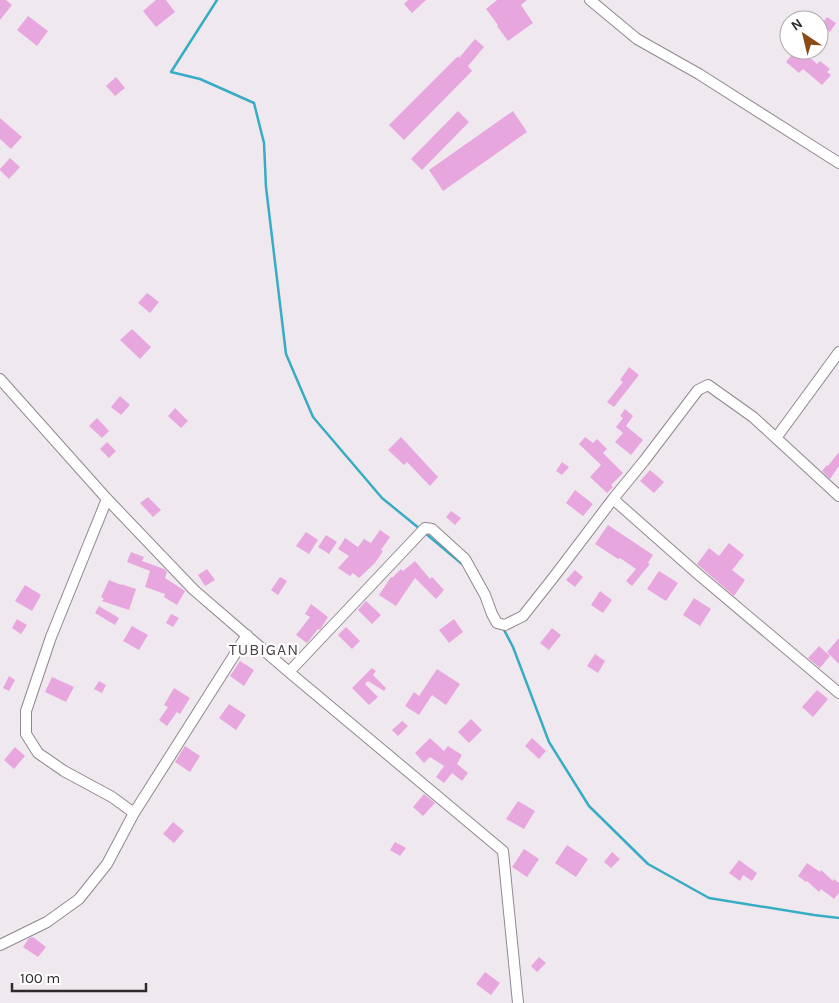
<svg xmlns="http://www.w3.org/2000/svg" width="839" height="1003" viewBox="0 0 839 1003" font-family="Karla,sans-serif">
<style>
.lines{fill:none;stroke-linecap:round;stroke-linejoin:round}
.stream{stroke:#37acc5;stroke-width:2.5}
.building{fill:#e8a6df}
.minor-casing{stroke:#90888f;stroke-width:12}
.minor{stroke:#fff;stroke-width:10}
.labels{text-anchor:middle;stroke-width:4.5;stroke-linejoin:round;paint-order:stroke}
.quarter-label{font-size:16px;letter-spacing:1px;fill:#4a4349;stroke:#fff}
</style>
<rect width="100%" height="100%" fill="#f0e8ef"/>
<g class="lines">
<path class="stream" d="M217 0 171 72 200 79 254 103 264 143 266 187 286 354 313 417 382 498 420 529
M425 533 462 564
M503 628 513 647 549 742 589 806 648 864 709 898 814 915 839 918"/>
</g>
<path class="building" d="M0 0H6L12 5 0 20Z
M156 0H166L175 12 156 27 143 11Z
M408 0H426L412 13 404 4Z
M497 0H527L521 5 533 23 508 41 497 26 498 25 486 9Z
M28 16 48 31 37 46 17 30Z
M827 17 836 23 830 32 821 25Z
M475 39 484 47 468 66 472 71 404 140 389 125 458 56 459 58Z
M796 50H801L817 64 820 61 830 69 827 72 831 75 822 85 803 69 799 73 786 62Z
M116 77 125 88 115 96 106 86Z
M458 111 469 122 422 170 411 159Z
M513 111 527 132 443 191 429 170Z
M0 118 22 137 11 149 0 139Z
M10 158 20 167 9 179 0 170V169Z
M147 293 159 302 150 313 138 303Z
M132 329 151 347 140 359 120 340Z
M629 367 639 375 614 407 607 402 623 382 620 380Z
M120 396 130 405 121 415 111 407Z
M175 408 188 421 181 428 168 416Z
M625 409 633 416 626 426 643 440 631 455 615 442 623 433 616 427 623 418 620 416Z
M97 418 109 431 102 438 89 426Z
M401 437 438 477 430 486 407 462 404 465 388 450Z
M585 437 593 443 597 439 607 449 603 453 623 473 611 485 613 487 607 493 590 477 601 465 579 444Z
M107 442 116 451 109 458 100 449Z
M839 452V466L830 479 822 471 827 465 828 466Z
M562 462 569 467 562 475 556 471Z
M650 470 664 482 654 493 640 481Z
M575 490 593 504 583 516 566 503Z
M148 497 161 510 153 517 140 503Z
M451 511 461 518 455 525 446 517Z
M608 525 653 555 648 563 650 564 632 586 626 581 636 569 620 558 618 559 595 544Z
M380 530 390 537 381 550 383 551 375 563 359 578 353 573 350 576 338 568 349 556 338 549 345 538 358 547 364 539 371 543Z
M306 532 318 540 309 554 296 546Z
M326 535 337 542 329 554 318 547Z
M729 543 744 555 732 570 745 580 734 596 697 564 709 548 719 556Z
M131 552 144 557 142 561 164 569 167 572 165 578 185 591 177 605 164 597 165 594 145 587 150 571 127 562Z
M415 561 430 579 432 577 444 590 436 599 415 578 396 606 379 595 391 577 392 578 401 569 403 571Z
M207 569 215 580 205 586 198 575Z
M575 570 583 577 575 587 566 580Z
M659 571 678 583 666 601 647 589Z
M280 577 287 581 278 595 271 590Z
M109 580 121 585V584L136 589 129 610 102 601 104 599 101 597Z
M25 585 41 595 32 611 15 601Z
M600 591 612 600 603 613 591 605Z
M694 598 711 609 700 626 683 615Z
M366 601 381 615 372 624 358 610Z
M311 604 328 617 320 630 318 629 307 643 296 635 310 617 305 614Z
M99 606 119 618 115 625 95 613Z
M171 614 179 618 173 627 166 623Z
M17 619 27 625 21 634 12 628Z
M454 619 463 632 449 643 439 630Z
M132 626 148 635 139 650 123 641Z
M346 627 360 641 352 649 338 635Z
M552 628 561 635 549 650 540 643Z
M839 638V664L827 652Z
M819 646 830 656 820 668 808 658Z
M595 654 605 661 598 673 587 666Z
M240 661 254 670 244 686 230 676Z
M372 668 376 671 373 675 386 688 384 691 368 681 365 684 378 697 369 705 352 688Z
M437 669 460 684 446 705 432 695 419 715 405 706 414 692 419 696Z
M9 676 15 680 9 691 3 688Z
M52 677 74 687 66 702 45 692Z
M99 681 106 685 102 693 94 689Z
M174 688 190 698 180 714 177 712 167 726 159 720 168 707 164 705Z
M817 690 828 699 813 717 802 707Z
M229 704 246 715 236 730 219 718Z
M471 719 482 730 469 743 458 732Z
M402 721 408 726 398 736 392 730Z
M430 738 444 751 448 746 462 755 457 764 468 773 462 781 452 773 444 783 436 777 444 766 430 757 424 763 415 753Z
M532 738 546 751 539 759 525 746Z
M185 746 200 756 190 772 175 762Z
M15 747 25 756 14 769 4 760Z
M424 794 435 803 423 816 413 807Z
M518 801 535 811 524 829 506 819Z
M173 822 184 831 174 843 163 834Z
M395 842 406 848 400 856 390 850Z
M567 845 588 859 576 877 555 863Z
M524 849 539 859 527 877 512 867Z
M612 852 620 859 611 868 604 862Z
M739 860 757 873 752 881 743 875 740 881 729 873Z
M807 863 820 872 821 870 833 881 834 879 839 883V893L834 899 821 889 819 892 807 881 806 882 798 876Z
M33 937 46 947 38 957 23 947 29 938Z
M539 957 546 963 537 972 531 966Z
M485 972 500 983 491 995 476 984Z"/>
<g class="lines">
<g class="minor-casing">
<path id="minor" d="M590 0 637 39 699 74 839 163
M839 352 776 438 839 496
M0 379 107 499 194 590 289 672 503 851 518 1003
M107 499 51 637 26 711V734L38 753 64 771 112 797 134 813
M613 499 699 575 839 693
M289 672 425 528 432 529 465 559 485 595 492 614 497 623 505 625 523 616 553 578 613 499 644 461 698 390 708 385 753 417 776 438
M0 945 47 922 79 899 107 864 134 813 247 635"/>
</g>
<use href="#minor" class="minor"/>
</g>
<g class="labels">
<g class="quarter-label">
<text x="264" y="655">TUBIGAN</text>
</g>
</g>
<g transform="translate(804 35) rotate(325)"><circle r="24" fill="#ffffff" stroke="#aba9ab"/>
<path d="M0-4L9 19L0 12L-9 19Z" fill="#8b4a16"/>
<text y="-8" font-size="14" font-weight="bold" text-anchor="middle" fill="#2d292c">N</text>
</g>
<path d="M12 983v8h134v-8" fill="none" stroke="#2d292c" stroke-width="2.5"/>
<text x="20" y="983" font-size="15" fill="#2d292c" stroke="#ffffff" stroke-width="4" paint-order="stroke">100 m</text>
</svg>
